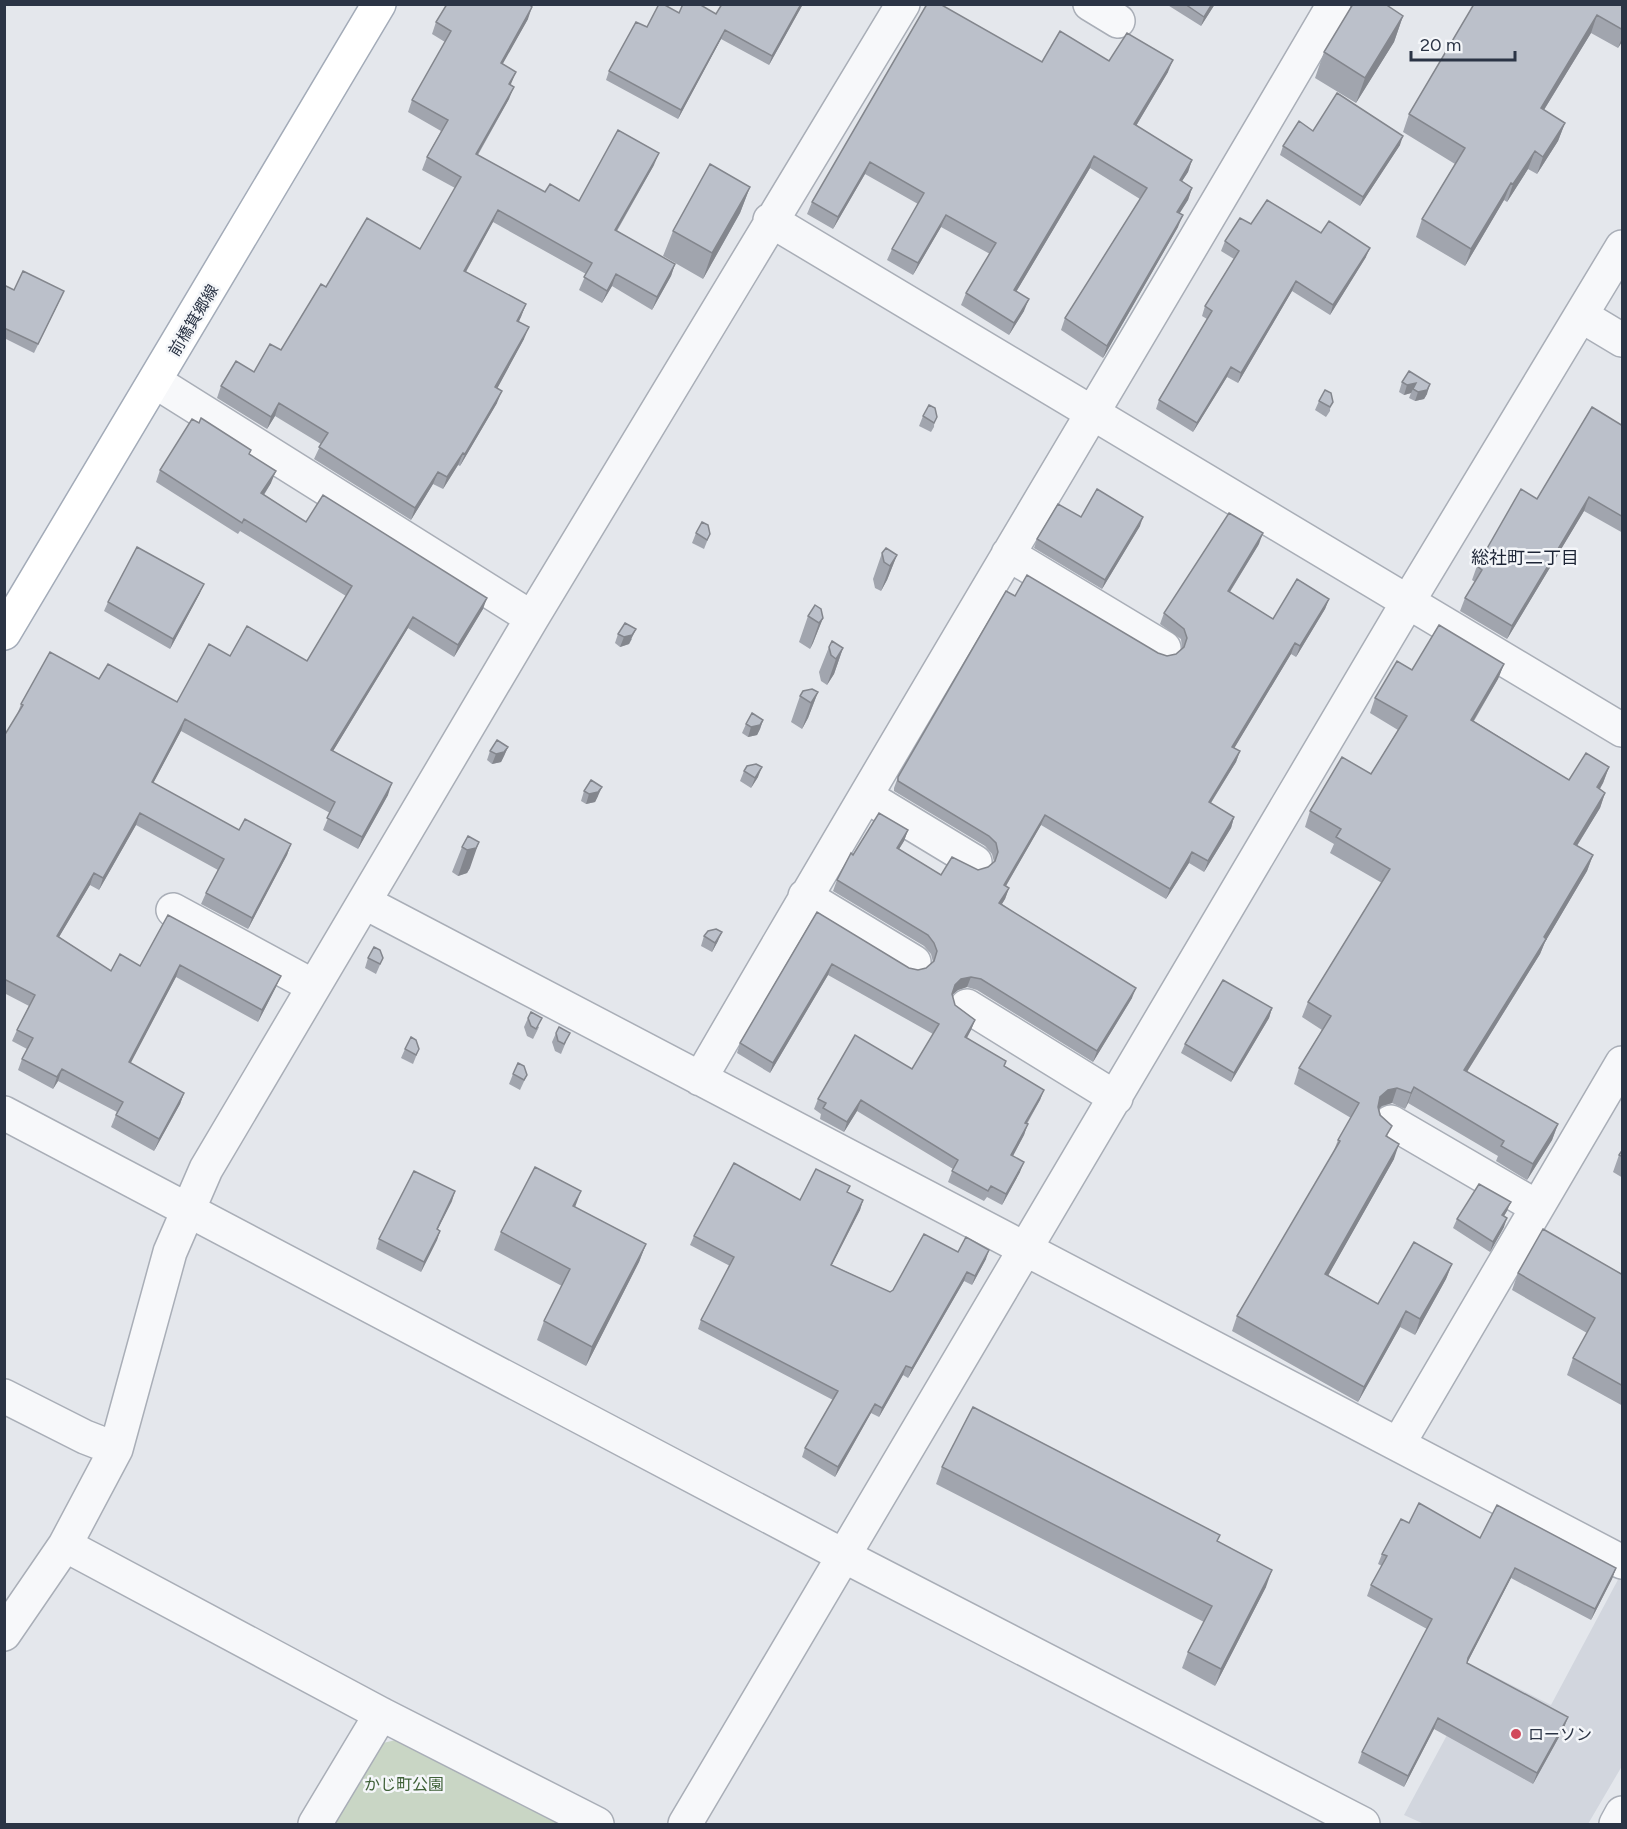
<svg xmlns="http://www.w3.org/2000/svg" width="1627" height="1829" viewBox="0 0 1627 1829" font-family="Figtree,'Noto Sans JP',sans-serif">
<style>
.built{fill:#d2d6de}
.green{fill:#c9d6c5}
.lines{fill:none;stroke-linecap:round;stroke-linejoin:round}
.minor-casing{stroke:#a9aeb7;stroke-width:36}
.major-casing{stroke:#a3abb8;stroke-width:36}
.minor{stroke:#f7f8fa;stroke-width:33}
.major{stroke:#fff;stroke-width:33}
.wall{fill:#a1a5ae}
.shaded-wall{fill:#83868d}
.building{fill:#bbc0ca;stroke:#83868d;stroke-width:1.5}
.poi-dot{fill:#d1495b;stroke:#f4f6f9;stroke-width:2}
.labels{text-anchor:middle;stroke-width:5;stroke-linejoin:round;paint-order:stroke}
.street-label{font-size:16px;fill:#2b3445;stroke:#f4f6f9}
.poi-label{font-size:16px;fill:#2b3445;stroke:#f4f6f9;text-anchor:start}
.park-label{font-size:16px;fill:#3f6138;stroke:#f4f6f9}
.neighbourhood-label{font-size:18px;fill:#1d2536;stroke:#f4f6f9}
</style>
<rect width="100%" height="100%" fill="#e4e7ec"/>
<path class="built" d="M1621 1574 1622 1766 1588 1824H1424L1404 1815 1482 1670 1551 1705Z"/>
<path class="green" d="M400 1739 562 1824H334L383 1743Z"/>
<g class="lines">
<g class="minor-casing">
<path id="minor" d="M1090 4 1118 21
M770 220 1622 730
M1582 316 1622 340
M156 382 532 618
M1008 554 1164 648
M866 796 975 862
M805 896 914 962
M364 902 1622 1562
M173 910 313 986
M967 1006 1116 1098
M700 1079C908 719 1124 363 1334 4
M4 1113 846 1557 1363 1824
M1391 1122 1537 1207
M4 1396 85 1437 116 1449
M1399 1443 1622 1063
M65 1545 381 1714 597 1824
M4 1634 65 1545 116 1449 170 1252 206 1169 532 618 903 4
M315 1824 381 1714
M685 1824 1409 600 1622 247
M1616 1824 1622 1813"/>
</g>
<g class="major-casing">
<path id="major" d="M4 633 379 4"/>
</g>
<use href="#minor" class="minor"/>
<use href="#major" class="major"/>
</g>
<path class="wall" d="M803 4 769 65 721 39 678 119 606 80 609 71 679 13 716 14Z
M927 4 1042 62 1109 61 1168 72 1136 126 1192 160 1188 172 1182 181 1192 188 1188 200 1179 213 1178 227 1103 358 1061 330 1065 318 1140 199 1090 168 1016 292 1024 311 1009 335 961 305 966 293 990 254 941 227 913 275 887 260 892 249 918 204 865 174 833 229 807 214 812 202Z
M1166 4H1215L1201 26Z
M1474 4H1623V40L1618 48 1591 33 1544 110 1565 123 1558 141 1537 174 1528 169 1507 202 1504 200 1465 266 1416 237 1422 219 1455 164 1403 132 1409 114Z
M1403 16 1394 42 1356 103 1315 78 1324 52Z
M528 19 502 64 511 85 509 99 478 155 545 192 579 201 654 165 617 231 675 264 671 276 652 310 612 286 602 303 579 290 586 274 493 222 466 272 526 304 519 321 524 339 497 388V403L460 466 458 465 443 489 433 484 411 520 314 459 321 444 275 416 267 429 217 398 221 386 254 372 281 350 326 287 420 249 455 188 422 170 427 157 441 131 408 112 412 100 445 42 432 34 436 22Z
M1313 131 1400 145 1360 206 1280 155 1283 146Z
M750 187 740 213 703 279 663 256 673 231Z
M1251 224 1321 233 1366 257 1330 315 1292 291 1238 383 1227 377 1193 432 1156 409 1159 400 1207 319 1202 316 1205 306 1234 259 1221 251 1225 241Z
M4 285 14 290 64 291 60 300 34 353 4 338Z
M1402 382 1427 394 1424 399 1415 401 1409 398 1411 393 1404 395 1399 392Z
M1331 393 1330 411 1326 417 1315 410 1319 401Z
M935 408 934 427 931 432 919 426 923 416Z
M1623 426V533L1584 511 1507 639 1460 611 1465 598 1475 582 1472 580 1477 566 1537 499Z
M250 454 271 483 264 495 306 522 483 609 454 657 408 628 333 751 388 795 358 849 323 830 330 813 181 731 153 783 239 830 291 844 287 855 248 929 201 904 206 893 218 870 136 825 99 890 90 885 59 937 111 971 140 966 168 915 276 987 258 1022 176 977 130 1063 184 1093 180 1104 154 1151 111 1127 117 1112 58 1081 53 1089 18 1070 22 1059 27 1049 12 1041 17 1030 29 1006 4 993V736L17 715 21 704 99 679 177 702 230 656 307 661 346 596 240 531 238 534 156 482 160 470Z
M1140 526 1102 589 1034 548 1037 539Z
M696 533 710 534 704 549 692 543Z
M1259 544 1230 592 1273 619 1329 599 1325 609 1296 657 1291 654 1234 748 1240 751 1236 762 1211 803 1234 817 1231 828 1204 872 1189 863 1166 899 1041 825 1006 886 1009 888 1005 899 1002 904 1132 998 1093 1062 977 990 967 987 958 990 952 995 955 1005 975 1020 971 1030 967 1038 1004 1066 1044 1090 1040 1100 1027 1124 1024 1135 1013 1156 1020 1172 1002 1205 987 1197 984 1201 948 1182 953 1169 857 1111 844 1132 820 1119 821 1114 814 1109 818 1099 912 1069 933 1034 828 975 770 1073 737 1053 740 1043 817 912 909 968 918 970 926 968 933 962 931 954 924 946 833 891 837 880 853 855 908 830 904 841 899 849 941 875 978 870 988 867 994 862 992 854 985 846 894 791V788L898 777 1015 596 1158 653 1167 656 1176 654 1182 648 1181 639 1160 624 1164 613Z
M882 553 897 555 887 580 881 591 875 588 873 579Z
M200 593 170 649 104 611 108 602Z
M808 616 823 618 813 643 810 649 799 642Z
M618 634 632 639 629 644 620 647 615 643Z
M829 647 843 648 834 674 827 685 821 681 819 672Z
M1504 664 1498 679 1474 721 1569 780 1609 767 1603 783 1600 789 1605 793 1600 808 1577 846 1593 855 1587 871 1545 942 1540 954 1467 1072 1558 1124 1552 1140 1527 1180 1496 1161 1498 1156 1408 1103 1405 1109 1392 1103 1382 1106 1379 1109 1388 1137 1394 1159 1328 1275 1378 1304 1452 1264 1446 1279 1415 1335 1400 1327 1358 1402 1232 1331 1237 1316 1333 1153 1338 1140 1351 1118 1294 1084 1299 1068 1322 1030 1302 1017 1308 1002 1382 883 1330 853 1334 844 1305 827 1310 811 1371 774 1398 730 1370 713 1375 698 1412 670Z
M818 692 808 718 802 729 791 722 800 696Z
M763 720 760 729 757 735 748 737 742 733 746 724Z
M508 747 504 756 501 762 492 764 487 760 490 751Z
M744 771 758 777 751 788 740 781Z
M584 791 598 796 595 802 586 804 581 801Z
M468 836 470 868 467 873 458 876 452 872 462 847Z
M704 936 718 941 712 952 701 946Z
M368 958H383L376 974 365 968Z
M1272 1008 1269 1018 1231 1082 1181 1053 1185 1044Z
M528 1018 539 1027 533 1039 527 1036 524 1027Z
M556 1033 566 1042 561 1054 555 1051 552 1042Z
M405 1049H419L413 1064 401 1058Z
M513 1074 527 1075 520 1090 509 1084Z
M1623 1149V1178L1613 1172 1619 1155Z
M847 1192 863 1200 860 1210 832 1265 890 1292 958 1252 986 1259 972 1285 964 1281 908 1378 903 1375 879 1417 871 1413 835 1477 802 1457 805 1448 833 1400 698 1329 701 1320 730 1266 690 1245 694 1236 800 1200Z
M452 1201 438 1229 440 1231 437 1240 421 1272 376 1249 379 1239Z
M575 1208 646 1244 639 1262 586 1366 537 1340 544 1321 562 1286 494 1250 501 1232Z
M1507 1211 1504 1216V1227L1490 1252 1453 1228 1457 1219Z
M1518 1273 1623 1275V1406L1567 1375 1573 1358 1587 1333 1512 1290Z
M942 1467 1218 1542 1266 1587 1215 1686 1182 1668 1188 1652 1204 1622 936 1484Z
M1409 1523 1480 1538 1616 1568 1612 1579 1591 1620 1511 1578 1467 1663 1564 1728 1533 1784 1434 1729 1404 1787 1358 1763 1362 1752 1427 1629 1367 1596 1371 1585 1382 1566 1378 1564 1382 1554Z"/>
<path class="shaded-wall" d="M801 4H803L769 65 772 56Z
M1212 4H1215L1201 26 1204 17Z
M532 7 528 19 496 76 501 63Z
M1597 15 1591 33 1534 126 1541 108Z
M1403 16 1394 42 1356 103 1365 78Z
M725 30 721 39 678 119 681 110Z
M1623 35V40L1618 48Z
M1173 60 1168 72 1130 136 1134 124Z
M516 72 511 84 504 96 509 84Z
M514 87 509 99 471 166 476 154Z
M1565 123 1558 141 1537 174 1543 157Z
M1403 136 1400 145 1360 206 1363 197Z
M1535 151 1528 169 1507 202 1513 184Z
M659 153 654 165 610 242 615 230Z
M1094 156 1090 168 1010 302 1014 290Z
M1192 160 1188 172 1175 192 1180 180Z
M870 162 865 174 833 229 838 217Z
M1511 183 1504 200 1465 266 1471 249Z
M750 187 740 213 703 279 712 253Z
M1192 188 1188 200 1173 224 1177 212Z
M498 210 493 222 459 284 464 271Z
M946 215 941 227 913 275 918 263Z
M1183 215 1178 227 1103 358 1107 346Z
M1370 248 1366 257 1330 315 1333 305Z
M675 264 671 276 652 310 657 297Z
M616 274 612 286 602 303 607 291Z
M1296 281 1292 291 1238 383 1241 373Z
M1029 299 1024 311 1009 335 1014 323Z
M526 304 521 317 513 333 517 321Z
M529 327 524 339 491 400 495 387Z
M1231 367 1227 377 1193 432 1197 423Z
M1416 383 1411 393 1404 395 1407 385Z
M1430 384 1427 394 1424 399 1415 401 1418 392Z
M502 391 497 403 460 466 465 454Z
M279 403 275 416 267 429 271 417Z
M463 453 458 465 443 489 447 477Z
M276 471 271 483 257 505 261 493Z
M438 472 433 484 411 520 415 508Z
M1589 497 1584 511 1507 639 1512 626Z
M1143 517 1140 526 1102 589 1105 580Z
M1263 533 1259 544 1224 601 1228 591Z
M897 555 887 580 881 591 890 566Z
M204 584 200 593 170 649 173 639Z
M487 598 483 609 454 657 458 645Z
M1329 599 1325 609 1296 657 1300 646Z
M413 617 408 628 327 761 331 750Z
M823 618 813 643 810 649 819 623Z
M636 629 629 644 620 647 624 637Z
M1295 643 1291 654 1229 757 1232 747Z
M843 648 834 674 827 685 836 659Z
M1504 664 1498 679 1465 735 1471 720Z
M818 692 808 718 802 729 811 703Z
M185 719 181 731 148 793 152 782Z
M763 720 760 729 757 735 748 737 751 727Z
M508 747 504 756 501 762 492 764 496 754Z
M1240 751 1236 762 1205 812 1209 802Z
M762 767 758 777 751 788 755 778Z
M1609 767 1603 783 1591 803 1597 787Z
M392 783 388 795 358 849 362 837Z
M602 787 598 796 595 802 586 804 589 794Z
M1605 793 1600 808 1568 860 1574 844Z
M140 813 136 825 99 890 103 878Z
M1045 815 1041 825 1000 896 1004 885Z
M1234 817 1231 828 1204 872 1208 861Z
M908 830 904 841 893 859 897 848Z
M479 842 470 868 467 873 458 876 467 850Z
M291 844 287 855 248 929 252 918Z
M1192 852 1189 863 1166 899 1170 889Z
M1593 855 1587 871 1545 942 1540 954 1458 1086 1464 1070Z
M94 873 90 885 53 947 57 936Z
M1009 888 1005 899 996 913 999 903Z
M722 932 718 941 712 952 715 943Z
M832 964 828 975 770 1073 773 1063Z
M180 965 176 977 125 1074 129 1062Z
M281 976 276 987 258 1022 262 1010Z
M971 977 967 987 958 990 951 996 955 985 961 979Z
M1136 988 1132 998 1093 1062 1097 1051Z
M1272 1008 1269 1018 1231 1082 1234 1073Z
M975 1020 971 1030 961 1048 965 1037Z
M62 1069 58 1081 53 1089 57 1077Z
M1414 1087 1408 1103 1405 1109 1411 1093Z
M1397 1088 1392 1103 1382 1106 1375 1113 1380 1097 1388 1090Z
M1044 1090 1040 1100 1021 1133 1025 1123Z
M184 1093 180 1104 154 1151 159 1139Z
M861 1100 857 1111 844 1132 847 1122Z
M1028 1124 1024 1135 1008 1165 1011 1155Z
M1558 1124 1552 1140 1527 1180 1533 1164Z
M1399 1144 1394 1159 1320 1290 1325 1274Z
M1024 1162 1020 1172 1002 1205 1006 1194Z
M455 1191 452 1201 433 1238 437 1229Z
M581 1191 574 1210 573 1206Z
M863 1200 860 1210 827 1274 831 1265Z
M1511 1202 1507 1211 1499 1224 1502 1215Z
M1507 1218 1504 1227 1490 1252 1493 1242Z
M440 1231 437 1240 421 1272 424 1262Z
M646 1244 639 1262 586 1366 592 1347Z
M989 1250 986 1259 972 1285 975 1276Z
M1452 1264 1446 1279 1415 1335 1420 1319Z
M967 1272 964 1281 908 1378 912 1368Z
M1406 1311 1400 1327 1358 1402 1364 1387Z
M906 1366 903 1375 879 1417 882 1408Z
M875 1404 871 1413 835 1477 838 1467Z
M1515 1568 1511 1578 1464 1669 1468 1658Z
M1616 1568 1612 1579 1591 1620 1595 1609Z
M1272 1570 1266 1587 1215 1686 1221 1669Z
M1568 1717 1564 1728 1533 1784 1537 1773Z
M1438 1718 1434 1729 1404 1787 1408 1776Z"/>
<path class="building" d="M447 4H529L532 7 501 63 516 72 509 84 514 87 476 154 545 192 550 184 579 201 618 130 659 153 615 230 675 264 657 297 616 274 607 291 584 277 592 263 498 210 464 271 526 304 517 321 529 327 495 387 502 391 465 454 463 453 447 477 438 472 415 508 319 447 328 433 279 403 271 417 221 386 236 361 254 372 270 344 281 350 321 284 326 287 367 218 420 249 461 177 427 157 448 120 412 100 451 31 436 22Z
M659 4H663L679 13 683 4H699L716 14 722 4H801L772 56 725 30 681 110 609 71 636 22 647 27Z
M927 4H940L1042 62 1060 31 1109 61 1127 33 1173 60 1134 124 1192 160 1180 180 1192 188 1177 212 1183 215 1107 346 1065 318 1147 188 1094 156 1014 290 1029 299 1014 323 966 293 996 243 946 215 918 263 892 249 924 193 870 162 838 217 812 202Z
M1185 4H1212L1204 17Z
M1353 4H1385L1403 16 1365 78 1324 52Z
M1474 4H1623V30L1597 15 1541 108 1565 123 1543 157 1535 151 1513 184 1511 183 1471 249 1422 219 1465 148 1409 114Z
M1337 93 1403 136 1363 197 1283 146 1299 121 1313 131Z
M710 164 750 187 712 253 673 231Z
M1267 200 1321 233 1329 221 1370 248 1333 305 1296 281 1241 373 1231 367 1197 423 1159 400 1212 311 1205 306 1239 251 1225 241 1240 218 1251 224Z
M23 271 64 291 38 344 4 328V285L14 290Z
M1409 371 1430 384 1427 390 1418 392 1413 389 1416 383 1407 385 1402 382Z
M1325 390 1331 393 1333 402 1330 407 1319 401Z
M929 405 935 408 937 417 934 423 923 416Z
M1592 407 1623 426V517L1589 497 1512 626 1465 598 1482 570 1477 566 1521 489 1537 499Z
M201 418 251 450 249 454 276 471 261 493 306 522 323 495 487 598 458 645 413 617 331 750 392 783 362 837 327 818 335 802 185 719 152 782 239 830 245 819 291 844 252 918 206 893 224 859 140 813 103 878 94 873 57 936 111 971 120 954 140 966 168 915 281 976 262 1010 180 965 129 1062 184 1093 159 1139 116 1115 123 1102 62 1069 57 1077 22 1059 33 1038 17 1030 35 995 4 979V736L23 705 21 704 50 652 99 679 108 664 177 702 209 644 230 656 247 626 307 661 352 586 244 519 242 523 160 470 192 419 199 423Z
M1097 489 1143 517 1105 580 1037 539 1058 504 1081 517Z
M1229 513 1263 533 1228 591 1273 619 1297 579 1329 599 1300 646 1295 643 1232 747 1240 751 1209 802 1234 817 1208 861 1192 852 1170 889 1045 815 1004 885 1009 888 999 903 1136 988 1097 1051 981 979 971 977 961 979 955 985 952 994 955 1005 975 1020 965 1037 1006 1061 1004 1066 1044 1090 1025 1123 1028 1124 1011 1155 1024 1162 1006 1194 991 1186 988 1191 952 1171 958 1160 861 1100 847 1122 823 1108 826 1103 818 1099 855 1035 912 1069 939 1024 832 964 773 1063 740 1043 817 912 909 968 918 970 926 968 934 961 937 951 934 943 928 935 837 880 851 853 853 855 879 813 908 830 897 848 941 875 952 857 978 870 988 867 995 861 998 852 996 843 989 836 898 781V777L1006 591 1015 596 1027 575 1158 653 1167 656 1176 654 1184 647 1187 638 1184 629 1164 613Z
M702 522 708 525 710 534 707 540 696 533Z
M137 547 204 584 173 639 108 602Z
M886 548 897 555 890 566 884 562 882 553Z
M815 605 821 609 823 618 819 623 808 616Z
M625 623 636 629 632 635 624 637 618 634Z
M1439 625 1504 664 1471 720 1569 780 1586 753 1609 767 1597 787 1605 793 1574 844 1593 855 1544 937 1546 939 1464 1070 1558 1124 1533 1164 1501 1146 1504 1141 1414 1087 1411 1093 1397 1088 1388 1090 1380 1097 1378 1107 1380 1115 1392 1126 1386 1136 1399 1144 1325 1274 1378 1304 1414 1242 1452 1264 1420 1319 1406 1311 1364 1387 1237 1316 1340 1141 1338 1140 1359 1103 1299 1068 1331 1016 1308 1002 1390 869 1336 837 1341 829 1310 811 1342 757 1371 774 1407 716 1375 698 1397 661 1412 670Z
M832 641 843 648 836 659 831 655 829 647Z
M812 689 818 692 811 703 800 696 803 691Z
M752 713 763 720 760 725 751 727 746 724Z
M497 740 508 747 504 752 496 754 490 751Z
M756 764 762 767 755 778 744 771 747 766Z
M591 780 602 787 598 792 589 794 584 791Z
M468 836 479 842 476 848 467 850 462 847Z
M716 929 722 932 715 943 704 936 708 931Z
M374 947 380 950 383 958 380 964 368 958Z
M1223 980 1272 1008 1234 1073 1185 1044Z
M531 1012 542 1018 536 1029 531 1026 528 1018Z
M559 1027 570 1033 564 1044 558 1041 556 1033Z
M411 1037 416 1040 419 1049 416 1055 405 1049Z
M518 1063 524 1066 527 1075 524 1080 513 1074Z
M1623 1149V1157L1619 1155Z
M734 1163 800 1200 816 1169 850 1186 847 1192 863 1200 831 1265 890 1292 893 1290 924 1234 958 1252 966 1237 989 1250 975 1276 967 1272 912 1368 906 1366 882 1408 875 1404 838 1467 805 1448 838 1391 701 1320 734 1257 694 1236Z
M535 1167 581 1191 573 1206 646 1244 592 1347 544 1321 570 1269 501 1232Z
M414 1171 455 1191 437 1229 440 1231 424 1262 379 1239Z
M1479 1184 1511 1202 1502 1215 1507 1218 1493 1242 1457 1219Z
M1543 1229 1623 1275V1386L1573 1358 1595 1318 1518 1273Z
M973 1407 1220 1535 1217 1541 1272 1570 1221 1669 1188 1652 1212 1606 942 1467Z
M1419 1503 1480 1538 1497 1505 1616 1568 1595 1609 1515 1568 1468 1658 1467 1663 1568 1717 1537 1773 1438 1718 1408 1776 1362 1752 1432 1619 1371 1585 1387 1556 1382 1554 1401 1519 1409 1523Z"/>
<circle class="poi-dot" cx="1516" cy="1734" r="6"/>
<g class="labels">
<g class="street-label">
<text transform="translate(193 320) rotate(-59)" y="6">前橋箕郷線</text>
</g>
<g class="poi-label">
<text x="1528" y="1740">ローソン</text>
</g>
<g class="park-label">
<text x="404" y="1790">かじ町公園</text>
</g>
<g class="neighbourhood-label">
<text x="1525" y="564">総社町二丁目</text>
</g>
</g>
<rect width="1627" height="1829" fill="none" stroke="#2b3445" stroke-width="12"/>
<path d="M1411 51v9h104v-9" fill="none" stroke="#2b3445" stroke-width="3"/>
<text x="1420" y="51" font-size="18" fill="#2b3445" stroke="#f4f6f9" stroke-width="4.5" paint-order="stroke">20 m</text>
</svg>
